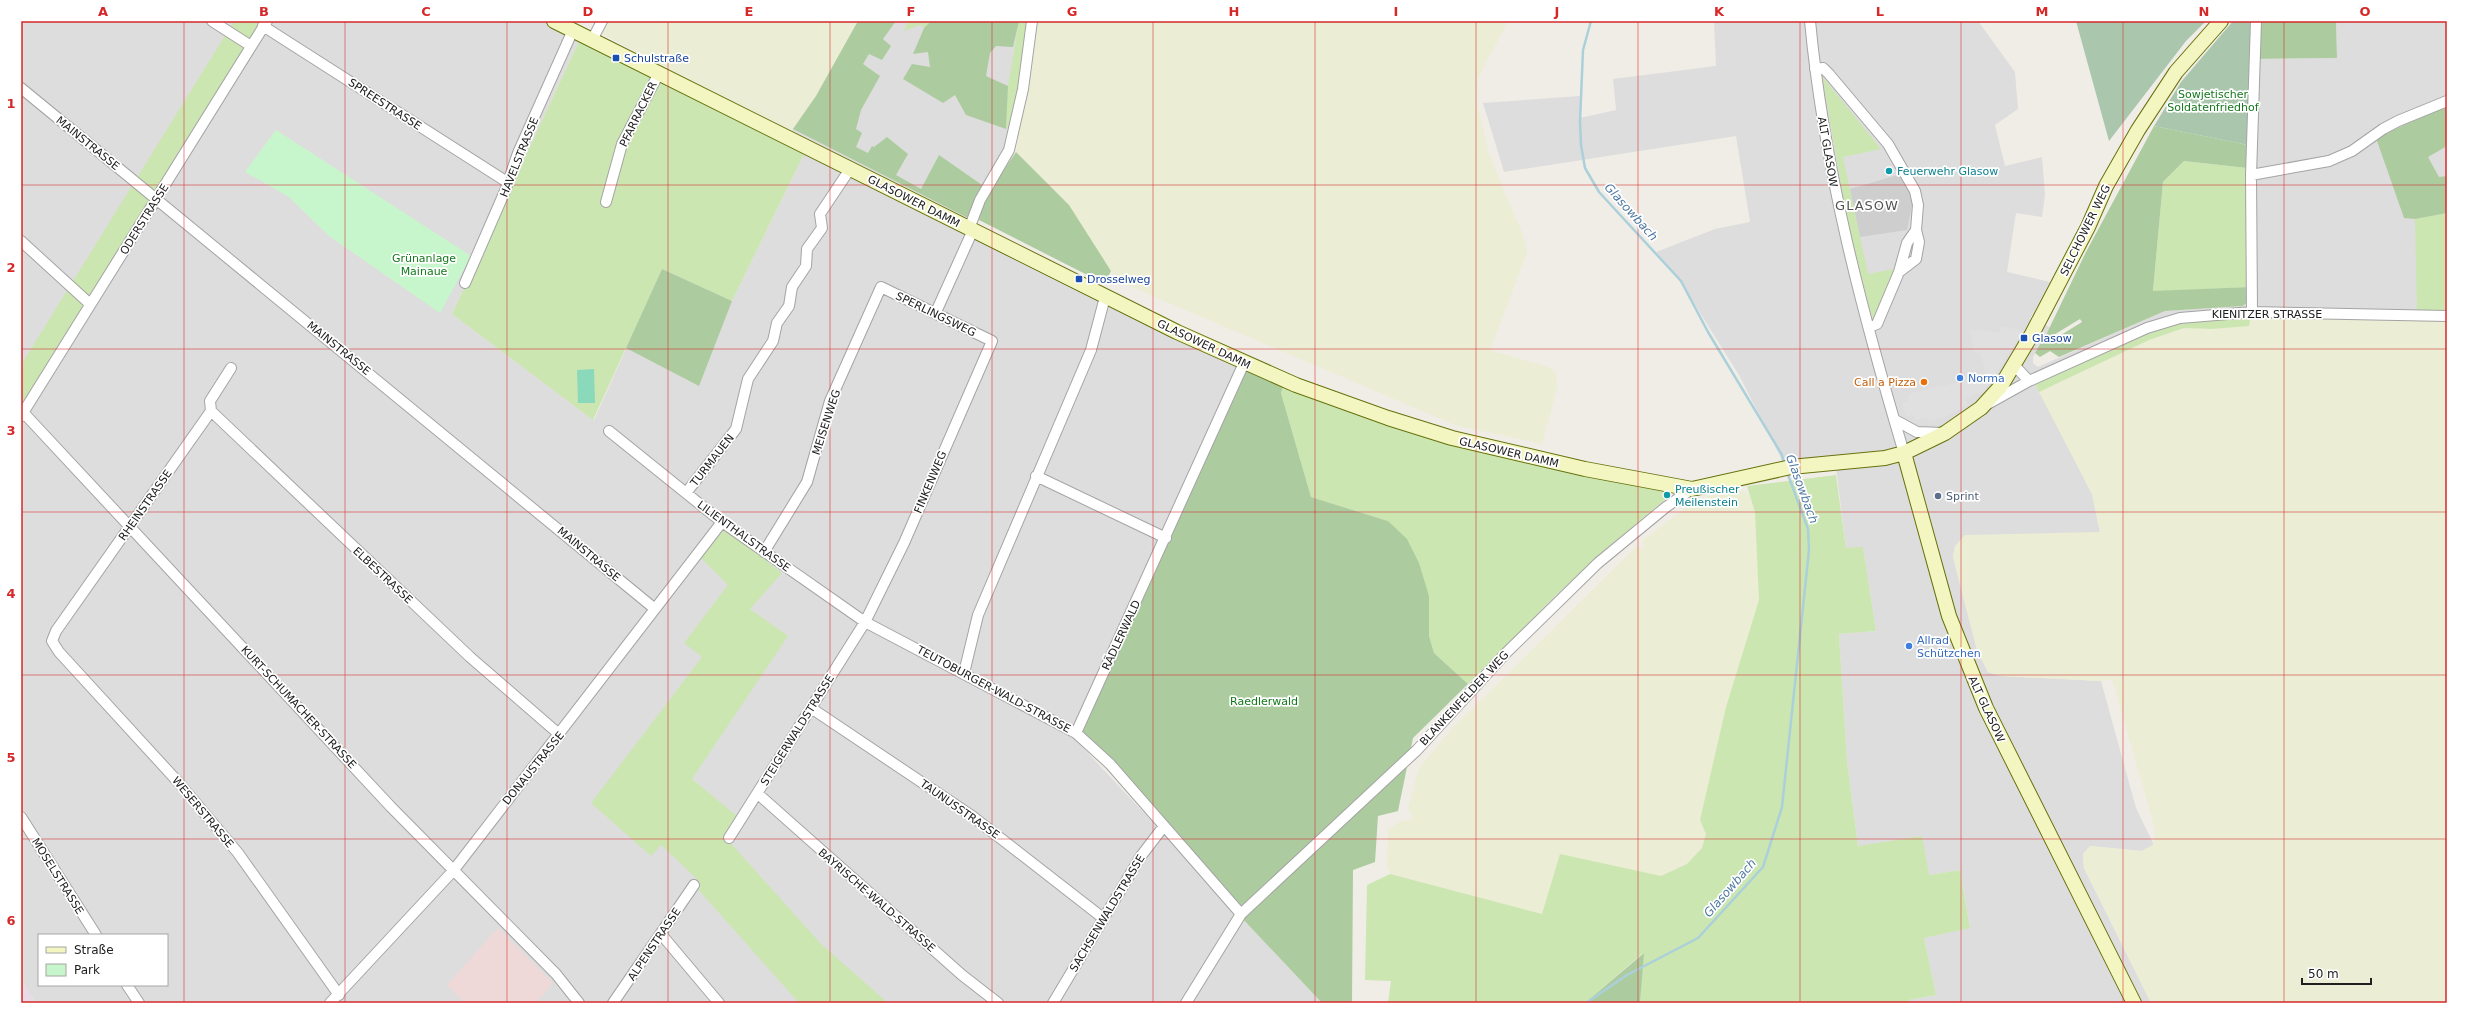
<svg xmlns="http://www.w3.org/2000/svg" width="2468" height="1024" viewBox="0 0 2468 1024" font-family="'DejaVu Sans',sans-serif">
<style>
.residential{fill:#dedddd;fill-rule:evenodd}
.commercial{fill:#efd9d8}
.industrial{fill:#e8dae6}
.religious{fill:#cecece}
.farmland{fill:#ebedd4}
.grass{fill:#cbe6b1}
.forest{fill:#accc9f}
.cemetery{fill:#aac7ae}
.park{fill:#c8f6cc}
.pitch{fill:#8bd9bb}
.parking{fill:#e0e0e0}
.lines{fill:none;stroke-linecap:round;stroke-linejoin:round}
.stream{stroke:#abd0da;stroke-width:2.5}
.street-casing{stroke:#a4a4a4;stroke-width:12}
.secondary-casing{stroke:#67720d;stroke-width:16}
.street{stroke:#fff;stroke-width:10}
.secondary{stroke:#f3f6c0;stroke-width:14}
.grid{fill:none;stroke:#d62828;stroke-width:1;stroke-opacity:0.55}
.transit-dot{fill:#1a4fb4;stroke:#fff;stroke-width:1.5}
.culture-dot{fill:#0f9aa8;stroke:#fff;stroke-width:1.5}
.shop-dot{fill:#3f7fe0;stroke:#fff;stroke-width:1.5}
.food-dot{fill:#e8710a;stroke:#fff;stroke-width:1.5}
.service-dot{fill:#5c6f8a;stroke:#fff;stroke-width:1.5}
.labels{text-anchor:middle;stroke-width:3.5;stroke-linejoin:round;paint-order:stroke}
.transit-label{font-size:11px;fill:#164399;stroke:#fff;text-anchor:start}
.park-label{font-size:11px;fill:#13791c;stroke:#fff}
.street-label{font-size:11px;fill:#202020;stroke:#fff}
.culture-label{font-size:11px;fill:#0d838f;stroke:#fff;text-anchor:start}
.shop-label{font-size:11px;fill:#366cbe;stroke:#fff;text-anchor:start}
.food-label{font-size:11px;fill:#c56008;stroke:#fff;text-anchor:end}
.service-label{font-size:11px;fill:#4e5e75;stroke:#fff;text-anchor:start}
.water-label{font-size:12px;font-style:italic;fill:#4f79a2;stroke:#fff}
.quarter-label{font-size:13px;letter-spacing:1px;fill:#535353;stroke:#fff}
.neatline{fill:none;stroke:#d62828;stroke-width:1.5}
.grid-label{font-size:13px;text-anchor:middle;font-weight:bold;fill:#d62828}
</style>
<rect width="100%" height="100%" fill="#f0ede7"/>
<path class="residential" d="M21 21H545L580 39 452 314 594 420 662 269 732 301 805 152 1239 365 1072 736 1322 1003H36L21 980ZM39 935H167V985H39Z
M858 21H1027L1025 54 1005 155 967 223 789 135Z
M1714 21H1978L2015 72 2018 109 1995 125 2005 166 2042 157 2045 195 2042 217 2016 213 2007 272 2050 282 2030 319 2050 327 2033 357V363L2038 367 2165 311 2243 306 2252 59 2337 58 2336 21H2447V321L2272 317 2181 321 2035 383 2092 494 2100 533H2064L1955 546 1953 557 1977 650 1988 672 2001 676 2101 681 2136 808 2154 845 2142 851 2090 846 2083 854 2084 868 2151 1003H1910L1909 1000 1936 995 1924 938 1970 927 1960 870 1929 875 1858 846 1847 761 1839 634 1876 631 1863 548H1846L1835 459 1785 466 1739 375 1680 281 1656 252 1715 229 1750 222 1736 136 1504 172 1483 103 1580 96V118L1616 110 1613 79 1716 66Z"/>
<path class="commercial" d="M498 928 553 983 536 1003H465L447 985Z"/>
<path class="industrial" d="M21 980 36 1003H21Z"/>
<path class="religious" d="M1901 174 1910 192 1912 205 1907 230 1860 237 1850 189Z"/>
<path class="farmland" d="M607 21H858L816 96 789 135 601 33Z
M1036 21H1508L1478 78 1477 102 1488 152 1523 235 1527 253 1491 347 1493 351 1548 367 1556 373 1557 388 1542 444 1455 425 1122 283 1105 264 1069 205 1016 152Z
M2251 315 2447 321V1003H2151L2084 868 2083 854 2090 846 2142 851 2154 844 2155 829 2112 679 2101 681 2001 676 1988 672 1977 650 1953 557 1955 546 1965 535 2100 532 2092 494 2039 392 2149 340 2184 328 2211 329Z
M1743 491 1749 494 1755 512 1759 600 1726 707 1700 820 1706 834 1702 848 1687 864 1661 876 1639 873 1542 914 1390 874 1387 865 1388 830 1401 821 1413 820 1408 808 1419 768 1452 729 1638 545 1641 549 1645 545 1642 541 1696 500 1718 494Z"/>
<path class="grass" d="M234 21H262L22 406 21 365Z
M908 21H931L924 28 920 25 904 31Z
M1019 21H1027L1025 54 1014 119 1006 129 1008 86Z
M580 39 805 152 732 301 662 269 593 420 452 314Z
M1822 76 1881 149 1843 157 1868 274 1894 269 1877 316 1872 318 1848 225Z
M2184 161 2247 168 2250 287 2153 292 2163 182Z
M2447 213V312H2417L2415 219Z
M2251 315 2249 326 2211 329 2184 328 2149 340 2039 392 2035 383 2147 331 2181 321Z
M1292 386 1340 404 1665 488 1669 496 1605 550 1556 595 1468 684 1434 653 1429 636V596L1388 521 1311 497 1281 393 1283 387Z
M1836 475 1846 548 1863 547 1876 631 1839 634 1847 761 1858 846 1922 836 1929 875 1960 870 1970 928 1924 938 1936 995 1909 1000 1910 1003H1640L1643 953 1585 1003H1388L1391 981 1365 980 1367 885 1390 874 1542 914 1560 854 1661 876 1687 864 1702 848 1706 834 1700 820 1726 707 1759 600 1755 512 1747 486Z
M723 527 782 573 750 609 788 636 692 779 738 817 727 839 821 944 888 1003H799L696 887 697 879 661 845 651 856 591 803 702 657 684 643 728 585 699 556Z"/>
<path class="forest" d="M858 21H896L883 39 891 46 882 60 869 54 863 64 880 76 861 110 856 129 862 133 856 147 868 153 872 146 874 147 887 137 908 154 896 175 921 189 939 155 985 187 970 219 793 129 816 96Z
M931 21H1019L1013 47 996 46 990 53 986 76 1008 86 1006 129 966 115 955 95 943 103 903 79 912 64 930 67 928 52 913 54 924 28Z
M2255 21H2336L2337 58 2252 59Z
M2447 105V146L2428 157 2439 177 2447 176V213L2415 219 2404 218 2376 138Z
M2154 126 2248 145 2247 168 2184 161 2163 182 2153 291 2250 287V299L2243 306 2165 311 2059 357 2050 351 2040 357 2035 353 2042 341 2048 343 2082 322 2080 319 2052 336 2045 337 2086 252Z
M1016 152 1069 205 1111 271 1105 284 979 220 982 202Z
M662 269 732 301 699 386 626 348Z
M1248 368 1292 386 1283 387 1281 393 1311 497 1388 521 1407 539 1419 563 1429 596V636L1434 653 1468 684 1413 738 1398 811 1378 816 1375 862 1353 870 1352 1003H1322L1241 917 1080 730Z
M1644 953 1640 1003H1585Z"/>
<path class="cemetery" d="M2076 21H2206L2186 41 2109 141Z
M2233 21H2255L2248 145 2154 126 2181 82Z"/>
<path class="park" d="M276 130 471 256 440 313 329 236 289 197 245 172Z"/>
<path class="pitch" d="M594 369 595 403H578L577 370Z"/>
<path class="parking" d="M2000 326 2024 331 1984 391 1966 398 1968 405 1943 418 1929 422 1928 417 1915 420 1913 415 1906 417 1902 403 1909 401 1908 394 1986 376 1980 353 1975 354 1969 330 2000 332Z"/>
<g class="lines">
<path class="stream" d="M1591 21 1583 50 1580 122 1581 145 1585 168 1599 192 1681 281 1708 332 1782 455 1784 464
M1586 1003 1627 975 1698 938 1763 867 1782 807 1809 550 1808 529 1787 472"/>
<g class="street-casing">
<path id="street" d="M212 21 251 46
M1810 21C1824 169 1862 312 1904 453
M263 26 507 182
M592 40 602 21
M1815 69 1823 68 1829 74 1888 144 1915 191 1918 205 1916 230 1919 242 1916 259 1899 272
M21 88 655 609
M2251 175 2329 161 2352 151 2383 129 2398 121 2447 101
M606 202 622 144 659 73
M969 229 980 200 1009 150 1023 89 1032 21
M21 241 90 304
M465 283 505 191 518 153 573 30
M936 312 973 230
M2252 312 2251 175 2256 21
M1869 327 1877 324 1899 272 1907 243 1916 230
M2014 365 2029 381
M231 368 210 401 211 411 56 631 52 641 59 652 179 783 238 853 339 995
M1986 405 2029 381 2147 328 2180 318 2252 312 2447 316
M21 410 391 807 556 974 579 1003
M211 411 470 657 560 735
M21 416 267 21
M1895 420 1917 432 1943 433
M609 431 722 522 865 622 1076 733 1110 764 1241 914
M1036 476 1166 538
M686 493 736 429 748 379 773 341 777 323 789 306 792 287 806 266 807 249 822 228 820 214 850 169
M964 673 978 615 1091 350 1105 297
M811 708 972 816 1103 918
M1076 733 1244 363
M758 794 962 975 998 1003
M21 817 96 935
M729 838 865 622 904 543 992 341 881 287 830 401 807 482 764 552
M661 934 719 1003
M127 985 139 1003
M330 1003 453 871 722 522
M613 1003 694 885
M1053 1003 1141 856 1164 826
M1186 1003 1241 914 1417 750 1506 653 1598 563 1666 507 1692 489"/>
</g>
<g class="secondary-casing">
<path id="secondary" d="M554 21 1177 332 1296 385 1388 418 1452 438 1585 469 1692 489 1791 467 1885 458 1904 453 1945 433 1981 408 2001 386 2032 334 2088 227 2106 186 2138 130 2176 72 2221 21
M1904 453 1949 616 1986 708 2134 1003"/>
</g>
<use href="#street" class="street"/>
<use href="#secondary" class="secondary"/>
</g>
<path class="grid" d="M184 21V1003M345 21V1003M507 21V1003M668 21V1003M830 21V1003M992 21V1003M1153 21V1003M1315 21V1003M1476 21V1003M1638 21V1003M1800 21V1003M1961 21V1003M2123 21V1003M2284 21V1003M21 185H2447M21 349H2447M21 512H2447M21 675H2447M21 839H2447"/>
<g class="transit-dot">
<rect x="612" y="54" width="8" height="8" rx="2"/>
<rect x="1075" y="275" width="8" height="8" rx="2"/>
<rect x="2020" y="334" width="8" height="8" rx="2"/>
</g>
<g class="culture-dot">
<circle cx="1889" cy="171" r="4"/>
<circle cx="1667" cy="495" r="4"/>
</g>
<g class="shop-dot">
<circle cx="1960" cy="378" r="4"/>
<circle cx="1909" cy="646" r="4"/>
</g>
<circle class="food-dot" cx="1924" cy="382" r="4"/>
<circle class="service-dot" cx="1938" cy="496" r="4"/>
<g class="labels">
<g class="transit-label">
<text x="624" y="62">Schulstraße</text>
<text x="1087" y="283">Drosselweg</text>
<text x="2032" y="342">Glasow</text>
</g>
<g class="park-label">
<text x="2213" y="98">Sowjetischer<tspan x="2213" dy="13">Soldatenfriedhof</tspan></text>
<text x="424" y="262">Grünanlage<tspan x="424" dy="13">Mainaue</tspan></text>
<text x="1264" y="705">Raedlerwald</text>
</g>
<g class="street-label">
<text transform="translate(385 104) rotate(33)" y="4">SPREESTRASSE</text>
<text transform="translate(638 114) rotate(-64)" y="4">PFARRACKER</text>
<text transform="translate(88 143) rotate(39)" y="4">MAINSTRASSE</text>
<text transform="translate(1828 152) rotate(80)" y="4">ALT GLASOW</text>
<text transform="translate(519 157) rotate(-68)" y="4">HAVELSTRASSE</text>
<text transform="translate(914 201) rotate(27)" y="4">GLASOWER DAMM</text>
<text transform="translate(144 219) rotate(-58)" y="4">ODERSTRASSE</text>
<text transform="translate(2085 230) rotate(-64)" y="4">SELCHOWER WEG</text>
<text transform="translate(936 314) rotate(26)" y="4">SPERLINGSWEG</text>
<text x="2267" y="318">KIENITZER STRASSE</text>
<text transform="translate(1204 344) rotate(25)" y="4">GLASOWER DAMM</text>
<text transform="translate(339 348) rotate(39)" y="4">MAINSTRASSE</text>
<text transform="translate(826 422) rotate(-72)" y="4">MEISENWEG</text>
<text transform="translate(1509 452) rotate(13)" y="4">GLASOWER DAMM</text>
<text transform="translate(712 460) rotate(-52)" y="4">TURMAUEN</text>
<text transform="translate(930 482) rotate(-67)" y="4">FINKENWEG</text>
<text transform="translate(145 505) rotate(-55)" y="4">RHEINSTRASSE</text>
<text transform="translate(744 536) rotate(36)" y="4">LILIENTHALSTRASSE</text>
<text transform="translate(589 554) rotate(40)" y="4">MAINSTRASSE</text>
<text transform="translate(383 575) rotate(43)" y="4">ELBESTRASSE</text>
<text transform="translate(1121 635) rotate(-65)" y="4">RÄDLERWALD</text>
<text transform="translate(994 689) rotate(28)" y="4">TEUTOBURGER-WALD-STRASSE</text>
<text transform="translate(1464 698) rotate(-47)" y="4">BLANKENFELDER WEG</text>
<text transform="translate(299 707) rotate(47)" y="4">KURT-SCHUMACHER-STRASSE</text>
<text transform="translate(1987 709) rotate(65)" y="4">ALT GLASOW</text>
<text transform="translate(797 730) rotate(-58)" y="4">STEIGERWALDSTRASSE</text>
<text transform="translate(533 768) rotate(-51)" y="4">DONAUSTRASSE</text>
<text transform="translate(960 809) rotate(35)" y="4">TAUNUSSTRASSE</text>
<text transform="translate(203 812) rotate(50)" y="4">WESERSTRASSE</text>
<text transform="translate(58 876) rotate(58)" y="4">MOSELSTRASSE</text>
<text transform="translate(877 900) rotate(41)" y="4">BAYRISCHE-WALD-STRASSE</text>
<text transform="translate(1107 913) rotate(-59)" y="4">SACHSENWALDSTRASSE</text>
<text transform="translate(654 944) rotate(-56)" y="4">ALPENSTRASSE</text>
</g>
<g class="culture-label">
<text x="1897" y="175">Feuerwehr Glasow</text>
<text x="1675" y="493">Preußischer<tspan x="1675" dy="13">Meilenstein</tspan></text>
</g>
<g class="shop-label">
<text x="1968" y="382">Norma</text>
<text x="1917" y="644">Allrad<tspan x="1917" dy="13">Schützchen</tspan></text>
</g>
<g class="food-label">
<text x="1916" y="386">Call a Pizza</text>
</g>
<g class="service-label">
<text x="1946" y="500">Sprint</text>
</g>
<g class="water-label">
<text transform="translate(1631 212) rotate(48)" y="4">Glasowbach</text>
<text transform="translate(1802 489) rotate(70)" y="4">Glasowbach</text>
<text transform="translate(1730 888) rotate(-49)" y="4">Glasowbach</text>
</g>
<g class="quarter-label">
<text x="1867" y="210">GLASOW</text>
</g>
</g>
<rect width="2468" height="1024" fill="none" stroke="#ffffff" stroke-width="44"/>
<rect x="38" y="934" width="130" height="52" fill="#ffffff" stroke="#a6a6a6"/>
<rect x="46" y="947" width="20" height="6" fill="#f3f6c0" stroke="#a6a6a6"/>
<text x="74" y="954" font-size="12" fill="#202020">Straße</text>
<rect x="46" y="964" width="20" height="12" fill="#c8f6cc" stroke="#a6a6a6"/>
<text x="74" y="974" font-size="12" fill="#202020">Park</text>
<path d="M2302 978v6h69v-6" fill="none" stroke="#202020" stroke-width="2"/>
<text x="2308" y="978" font-size="12" fill="#202020" stroke="#ffffff" stroke-width="3" paint-order="stroke">50 m</text>
<rect x="22" y="22" width="2424" height="980" class="neatline"/>
<g class="grid-label">
<text x="103" y="16">A</text>
<text x="264" y="16">B</text>
<text x="426" y="16">C</text>
<text x="588" y="16">D</text>
<text x="749" y="16">E</text>
<text x="911" y="16">F</text>
<text x="1072" y="16">G</text>
<text x="1234" y="16">H</text>
<text x="1396" y="16">I</text>
<text x="1557" y="16">J</text>
<text x="1719" y="16">K</text>
<text x="1880" y="16">L</text>
<text x="2042" y="16">M</text>
<text x="2204" y="16">N</text>
<text x="2365" y="16">O</text>
<text x="11" y="108">1</text>
<text x="11" y="272">2</text>
<text x="11" y="435">3</text>
<text x="11" y="598">4</text>
<text x="11" y="762">5</text>
<text x="11" y="925">6</text>
</g>
</svg>
